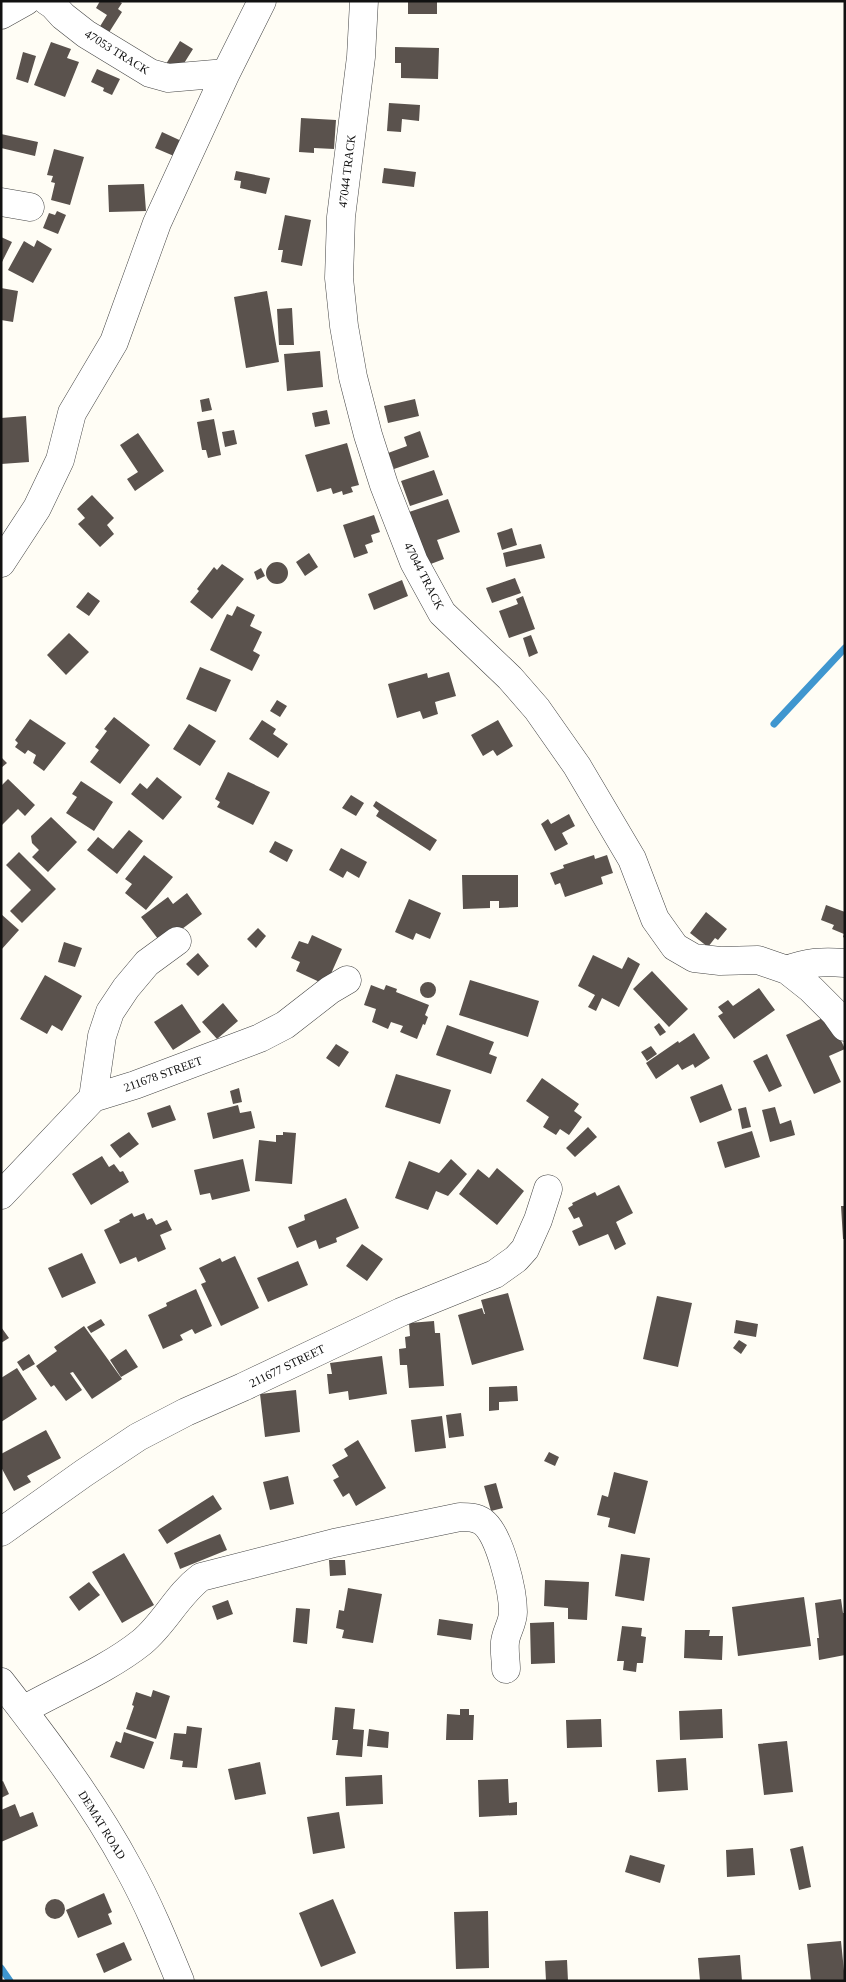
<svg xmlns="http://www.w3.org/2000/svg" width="846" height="1982" viewBox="0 0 846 1982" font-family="'Times New Roman',serif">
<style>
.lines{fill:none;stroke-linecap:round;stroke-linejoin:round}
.stream{stroke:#3f96cf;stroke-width:7}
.building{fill:#5a524d}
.minor-casing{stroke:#444;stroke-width:29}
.minor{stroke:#fff;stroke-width:28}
.labels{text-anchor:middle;stroke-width:5;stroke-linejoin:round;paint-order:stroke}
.street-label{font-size:12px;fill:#111;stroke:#fff}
</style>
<rect width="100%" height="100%" fill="#fffdf5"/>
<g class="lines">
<path class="stream" d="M774 724 845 648
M1 1968 10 1981"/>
</g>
<path class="building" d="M100 1H118L122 3 118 9 122 12 108 34 99 28 107 15 96 8Z
M408 1H437V14H408Z
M180 41 193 49 176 76 163 69Z
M51 42 71 49 67 58 79 62 65 97 34 85Z
M395 47 439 48 438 79 401 78V63H395Z
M23 52 36 56 28 83 16 79Z
M97 69 120 79 112 95 103 91 104 88 91 82Z
M389 103 420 105 419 121 402 119 401 132 387 131Z
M301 118 336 120 334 149 314 148V153L299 152Z
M162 132 188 144 181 159 155 148Z
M1 134 38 142 35 156 1 148Z
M54 149 84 157 70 205 51 200 55 183 51 182 53 176 47 175Z
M384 168 416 172 414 187 382 183Z
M236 171 270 178 266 194 240 188 241 181 234 180Z
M144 184 146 211 109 212 108 185Z
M57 211 66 215 58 234 43 228 49 213 55 215Z
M285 215 311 220 302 266 281 262 283 250H278Z
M1 237 12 242 1 264Z
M37 240 52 249 33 283 8 270 24 241 34 247Z
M1 288 18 291 13 322 1 320Z
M267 291 279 362 246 368 234 297Z
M292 308 294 345H279L277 309Z
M320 351 323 387 287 391 284 354Z
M209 398 212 410 202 412 200 400Z
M415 399 419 416 388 423 384 406Z
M327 410 330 424 315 427 312 413Z
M26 416 29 462 1 464V418Z
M214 419 221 455 208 458 206 450H202L197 422Z
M234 430 237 444 225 447 222 432Z
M420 431 429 457 394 469 388 453 407 446 404 437Z
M138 433 164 471 135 491 127 479 138 472 120 445Z
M347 443 359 485 351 487 353 492 343 495 342 491 333 494 331 488 317 492 305 455Z
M434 470 443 495 410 506 401 481Z
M92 495 114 518 107 525 114 534 100 547 78 524 85 518 77 509Z
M448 499 460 532 437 540 444 559 428 565 409 512Z
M374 515 380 532 371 535 373 542 365 545 368 553 354 558 343 525Z
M512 528 517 545 502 550 497 533Z
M541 544 545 558 506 567 503 553Z
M309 553 318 567 305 576 296 562Z
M266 573a11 11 0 1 1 22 0a11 11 0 1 1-22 0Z
M222 564 244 579 212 619 190 602 199 591 197 589 214 567 217 570Z
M261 568 265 576 257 580 254 572Z
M515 578 521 593 492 603 486 588Z
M402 580 408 596 374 610 368 594Z
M88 592 100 601 89 616 76 607Z
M523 596 535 629 509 638 499 611 518 604 516 599Z
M237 606 255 615 250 626 262 632 253 651 260 655 252 671 210 650 227 614 232 616Z
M69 633 89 652 66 675 47 655Z
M531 635 538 653 529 657 523 638Z
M200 667 231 680 216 712 186 699Z
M449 672 456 696 435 702 438 714 423 719 420 711 397 718 388 684 427 673 428 678Z
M277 700 287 706 280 717 270 711Z
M114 717 150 745 120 784 90 762 99 750 95 747 107 731 104 729Z
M30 719 66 743 44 771 33 763 36 755 28 750 25 754 15 747 18 743 15 740Z
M262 720 276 729 273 734 288 744 278 758 249 739Z
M498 720 513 746 497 756 493 750 483 756 471 735Z
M189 724 216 741 200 766 173 749Z
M1 757 7 763 1 768Z
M228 772 270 792 253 825 217 807 220 802 215 799Z
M157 777 182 797 163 820 131 794 140 783 147 789Z
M8 779 35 805 25 816 18 809 1 826V786Z
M81 781 113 802 94 831 66 813 77 797 72 794Z
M351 795 364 803 356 816 342 808Z
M376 801 437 840 430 851 376 816 379 811 373 806Z
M569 814 575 826 562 833 568 844 555 851 541 824 548 819 551 824Z
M51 817 77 842 48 872 32 857 39 850 32 843 31 836Z
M129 830 143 841 117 874 87 850 98 837 113 849Z
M275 841 293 850 287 862 269 852Z
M341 848 367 862 359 878 347 871 343 878 329 870Z
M19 852 56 889 22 923 10 911 31 890 6 865Z
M144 855 173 877 146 910 125 893 132 884 125 879Z
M594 855 595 859 607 855 613 873 601 877 603 884 565 897 560 883 555 885 550 873 564 868 563 865Z
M462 875H518V907L499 908V901H490V908L463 909Z
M187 893 202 914 162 944 141 917 168 897 173 904Z
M409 899 441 913 430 939 416 933 413 940 395 932Z
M826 905 845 912V938L843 937 844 934 832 929 834 925 821 920Z
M706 912 727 929 718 940 715 938 708 947 690 933Z
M1 914 19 930 1 950Z
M258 928 266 936 256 948 247 939Z
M312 935 342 949 326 985 296 971 300 962 291 958 299 941 308 944Z
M64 942 82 948 75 967 58 962Z
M198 953 209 966 198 976 186 964Z
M593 955 622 969 628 957 640 964 619 1007 602 998 596 1011 588 1007 595 995 578 986Z
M652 971 688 1009 669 1027 633 989Z
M45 975 82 996 62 1031 52 1025 47 1034 20 1019Z
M470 980 539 1001 528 1037 459 1015Z
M420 990a8 8 0 1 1 16 0a8 8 0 1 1-16 0Z
M371 985 384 990 386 985 397 989 396 992 429 1005 425 1015 428 1017 425 1025 423 1024 417 1039 400 1032 403 1026 391 1022 388 1029 372 1022 376 1009 364 1005Z
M759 988 775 1010 734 1039 718 1016 723 1013 718 1007 728 1000 733 1006Z
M223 1003 238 1021 217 1039 202 1022Z
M182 1004 201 1032 173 1050 154 1022Z
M829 1015 845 1049 829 1056 841 1082 814 1094 786 1035Z
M659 1023 666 1032 660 1036 654 1027Z
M447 1025 494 1042 489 1054 497 1057 491 1074 436 1055Z
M694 1033 710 1058 695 1068 693 1064 682 1070 678 1064 656 1079 646 1063 678 1041 679 1043Z
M336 1044 349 1052 339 1067 326 1058Z
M651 1046 657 1054 647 1061 641 1052Z
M767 1054 782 1086 769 1092 753 1061Z
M396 1074 451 1090 440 1124 385 1107Z
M542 1078 579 1104 574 1111 582 1117 569 1135 560 1129 556 1135 543 1127 549 1117 526 1101Z
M722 1084 732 1110 700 1123 690 1097Z
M239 1088 242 1102 233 1104 230 1091Z
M170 1105 176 1120 152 1128 147 1113Z
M238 1105 240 1113 251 1111 255 1128 213 1139 207 1113Z
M746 1107 751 1127 742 1129 738 1109Z
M775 1107 780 1124 791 1120 795 1135 770 1142 762 1110Z
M588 1127 597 1137 575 1157 566 1148Z
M752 1131 760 1157 725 1168 717 1142Z
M129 1132 139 1144 120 1158 110 1145Z
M283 1132 296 1133 292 1184 255 1181 259 1140 276 1142V1135H283Z
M102 1156 109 1167 114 1164 120 1172 123 1171 129 1182 91 1205 72 1174Z
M243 1159 250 1191 212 1200 210 1193 200 1195 194 1170Z
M451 1159 467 1174 448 1196 436 1191 428 1210 395 1198 409 1161 439 1173Z
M497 1168 524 1191 497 1225 459 1194 478 1169 489 1178Z
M619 1185 633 1213 616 1222 626 1244 615 1250 608 1234 579 1246 572 1231 583 1226 579 1217 574 1219 568 1208 573 1205 572 1203 595 1192 597 1196Z
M346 1198 359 1228 336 1238 337 1242 319 1249 316 1240 297 1248 288 1227 305 1220 304 1215Z
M841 1206H845V1239H843Z
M132 1213 134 1217 144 1213 147 1220 152 1218 156 1225 167 1220 172 1230 160 1235 166 1249 138 1262 136 1257 120 1264 104 1230 120 1222 119 1220Z
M362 1244 383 1259 367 1281 346 1266Z
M82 1253 96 1283 62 1298 48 1268Z
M235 1256 259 1308 221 1326 201 1284 206 1282 199 1268 220 1258 222 1262Z
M298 1261 308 1285 268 1302 257 1278Z
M196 1289 212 1326 195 1334 192 1329 180 1335 183 1340 163 1349 148 1315 167 1306 166 1303Z
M508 1293 524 1350 472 1365 458 1315 482 1308 484 1314H485L481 1300Z
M657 1296 692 1303 678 1367 643 1359Z
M101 1319 105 1325 91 1333 87 1327Z
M736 1320 758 1324 756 1337 734 1333Z
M434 1321 435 1333H440L444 1386 409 1388 407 1365H400L399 1349 406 1348 405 1337 410 1336 409 1323Z
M84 1326 122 1379 92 1399 73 1372 70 1373 82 1390 66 1401 54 1385 51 1387 36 1366 57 1351 54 1347Z
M1 1327 9 1338 1 1343Z
M739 1340 747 1345 741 1354 733 1348Z
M126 1349 138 1367 121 1377 110 1360Z
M29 1354 35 1364 23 1371 17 1362Z
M382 1356 387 1394 349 1400 348 1391 329 1394 327 1374H332L330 1363Z
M17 1368 37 1399 1 1422V1378Z
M517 1386 518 1401 499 1402V1410L489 1411V1387Z
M296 1390 300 1432 265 1437 260 1394Z
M461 1413 464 1436 449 1438 446 1415Z
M442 1416 446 1448 415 1452 411 1420Z
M46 1430 61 1458 27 1476 31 1482 14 1491 1 1467V1454Z
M358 1440 386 1488 356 1506 349 1493 343 1497 333 1480 339 1477 332 1465 348 1456 344 1449Z
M549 1452 559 1457 555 1466 544 1461Z
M614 1472 648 1481 635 1534 608 1527 610 1518 597 1515 602 1495 608 1497Z
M288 1476 294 1504 270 1510 263 1482Z
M496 1483 503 1508 491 1511 484 1486Z
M213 1495 222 1509 167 1544 158 1530Z
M220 1534 227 1550 180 1569 174 1553Z
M124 1553 154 1605 122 1623 92 1572Z
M621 1554 650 1558 644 1601 615 1596Z
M329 1560H345L346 1575 330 1576Z
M545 1580 589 1582 587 1620 568 1619V1608L544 1606Z
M89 1582 100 1595 79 1611 69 1597Z
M348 1588 382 1594 373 1643 342 1638 344 1630 336 1628 339 1610 344 1611Z
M804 1597 811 1646 738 1656 732 1607Z
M841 1599 843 1613H845V1655L819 1660 817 1638H819L815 1603Z
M228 1600 233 1614 217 1620 212 1606Z
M296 1608 310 1609 307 1644 293 1642Z
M439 1619 473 1624 471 1640 437 1635Z
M554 1622 555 1663 531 1664 530 1623Z
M622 1626 642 1628 641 1636 646 1637 643 1663H637L636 1672 623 1670 624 1661H617Z
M685 1630H710L709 1636H723L722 1660 684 1658Z
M153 1690 170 1696 156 1739 126 1729 134 1706 132 1705 136 1692 151 1697Z
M335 1707 355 1709 353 1729 364 1730 362 1757 336 1755 338 1740H332Z
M460 1709H469V1715H474L473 1740H446L447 1714 460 1715Z
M722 1709 723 1738 680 1740 679 1711Z
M601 1719 602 1747 567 1748 566 1720Z
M187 1726 202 1728 197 1768 182 1767 183 1761 170 1759 174 1733 186 1734Z
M369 1729 389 1732 388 1748 367 1746Z
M124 1732 154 1742 144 1769 110 1757 116 1741 121 1743Z
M787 1741 793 1792 764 1795 758 1744Z
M686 1758 688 1790 658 1792 656 1760Z
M260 1762 266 1794 235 1800 228 1769Z
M382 1775 383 1804 346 1806 345 1777Z
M508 1779 509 1803 517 1802V1815L479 1817 478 1780Z
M3 1781 9 1794 1 1798V1782Z
M15 1804 20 1817 33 1812 38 1826 1 1842V1810Z
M339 1812 345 1848 313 1854 307 1817Z
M803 1846 811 1887 799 1890 790 1849Z
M753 1848 755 1875 727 1877 726 1850Z
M630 1855 665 1865 660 1883 625 1872Z
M104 1893 112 1912 108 1914 112 1924 78 1938 66 1910Z
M45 1909a10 10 0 1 1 20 0a10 10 0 1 1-20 0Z
M333 1899 356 1953 321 1967 299 1913Z
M488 1911 489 1968 456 1969 454 1912Z
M841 1941 845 1981H811L807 1944Z
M124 1942 132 1960 104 1973 96 1954Z
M740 1955 742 1981H700L698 1958Z
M567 1960 568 1981H546L545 1961Z"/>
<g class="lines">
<g class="minor-casing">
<path id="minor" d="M47 1 53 5 63 16 86 34 150 73 168 78 226 73
M364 1 361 57 341 217 339 278 344 326 353 377 368 435 384 485 414 562 442 613 510 678 537 709 577 766 632 859 655 919 675 947 694 958 720 961 758 960 787 970 811 989 835 1013 845 1027
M1 15 26 1
M1 202 30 207
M1 563 37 508 60 460 72 413 114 342 157 223 226 73 262 1
M787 970C807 962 824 961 845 963
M93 1098 102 1036 110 1012 126 988 147 963 177 941
M1 1195 93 1098 135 1085 260 1038 285 1025 330 990 347 980
M1 1532 84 1473 138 1437 186 1412 243 1387 401 1312 495 1274 516 1259 525 1249 538 1220 548 1189
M1 1682C47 1741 93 1802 128 1867 148 1903 164 1942 180 1981
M23 1710C62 1688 107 1670 142 1642 165 1623 177 1595 201 1577L334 1543 460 1517C468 1517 476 1517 483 1522 500 1535 513 1591 513 1612 513 1623 506 1632 505 1642 504 1651 506 1661 506 1669"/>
</g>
<use href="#minor" class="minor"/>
</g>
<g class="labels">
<g class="street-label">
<text transform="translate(117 52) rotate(32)" y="4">47053 TRACK</text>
<text transform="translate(347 171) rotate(-83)" y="4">47044 TRACK</text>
<text transform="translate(424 576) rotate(63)" y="4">47044 TRACK</text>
<text transform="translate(163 1074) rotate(-20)" y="4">211678 STREET</text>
<text transform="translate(287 1366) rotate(-26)" y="4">211677 STREET</text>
<text transform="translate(102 1825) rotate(58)" y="4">DEMAT ROAD</text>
</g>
</g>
<rect width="846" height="1982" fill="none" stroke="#111111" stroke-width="5"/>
</svg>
